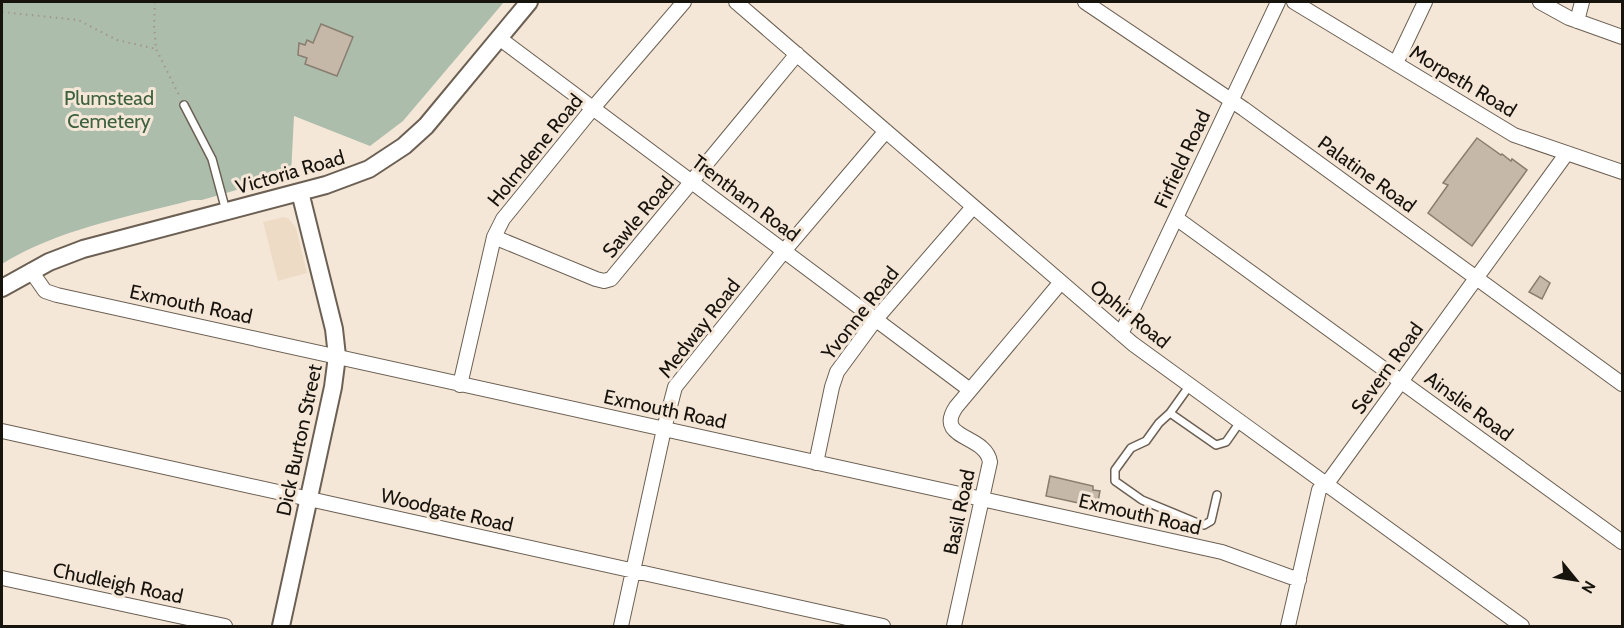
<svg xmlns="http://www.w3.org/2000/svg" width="1624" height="628" viewBox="0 0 1624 628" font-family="Cabin,sans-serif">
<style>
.built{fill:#eddbc5}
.green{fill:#acbdac}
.building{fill:#c5b8a9;stroke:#887d6f;stroke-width:1.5}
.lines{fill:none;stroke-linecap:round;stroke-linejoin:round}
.service-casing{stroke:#6b6053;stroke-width:10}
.minor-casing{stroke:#6b6053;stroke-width:16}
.tertiary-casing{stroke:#6b6053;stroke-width:20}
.path{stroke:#a0968b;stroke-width:2;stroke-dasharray:1.5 4.5;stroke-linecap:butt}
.service{stroke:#fff;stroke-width:7}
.minor{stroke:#fff;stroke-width:14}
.tertiary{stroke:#fff;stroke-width:16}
.labels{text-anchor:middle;stroke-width:6;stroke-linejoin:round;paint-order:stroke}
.street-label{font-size:20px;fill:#17130d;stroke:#f5e7d8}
.park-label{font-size:20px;fill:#3c613d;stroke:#f5e7d8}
</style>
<rect width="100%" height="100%" fill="#f5e7d8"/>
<path class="built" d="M284 217 289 219 296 228 307 273 278 281 263 222Z"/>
<path class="green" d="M2 2H504L403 121 370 146 294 116 291 174 202 200H192C128 217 58 229 2 264Z"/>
<path class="building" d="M321 24 353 37 337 76 305 64 307 58 298 55 299 43 305 45 307 40 313 43Z
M1477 138 1501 155 1502 154 1511 161 1512 159 1527 170 1472 246 1428 213 1448 185 1443 183Z
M1540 276 1550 283 1542 299 1529 292Z
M1050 476 1093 486V490L1100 491 1097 507 1046 496Z"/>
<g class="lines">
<g class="service-casing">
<path id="service" d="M184 105 212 159 226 211
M1190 385 1170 413 1216 445 1226 442 1240 422
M1170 413 1159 423 1146 441 1131 448 1115 470V481L1142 500 1200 524 1204 525 1211 521 1217 495"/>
</g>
<g class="minor-casing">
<path id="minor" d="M736 2 1133 344 1522 626
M1085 2 1244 109 1622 384
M1294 2 1514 135 1622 172
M1540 2 1569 18 1622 37
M1577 21 1582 2
M499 38 970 390
M1396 63 1425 2
M1176 218 1622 542
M494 237 596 279 604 281 611 279 797 54
M31 271 45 291 57 295 1222 552 1299 580
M1121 334 1278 2
M460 385 494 237 503 219 593 108 684 2
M2 431 883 626
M816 463 832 387 837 372 876 319 973 207
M2 578 225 626
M621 626 664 429 675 387 784 251 886 131
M954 626 990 462C986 434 934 440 956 407L1061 282
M1288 626 1319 490 1331 478 1567 153"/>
</g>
<g class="tertiary-casing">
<path id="tertiary" d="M2 288 49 262 83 249 326 185 369 169 404 146 426 126 529 2
M281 626 333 387 337 356 334 329 300 192"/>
</g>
<path class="path" d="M155 2 154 26 156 49 180 97
M2 12 78 20 117 40 156 49"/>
<use href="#service" class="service"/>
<use href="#minor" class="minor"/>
<use href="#tertiary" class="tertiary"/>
</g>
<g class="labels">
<g class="street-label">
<text transform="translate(1463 81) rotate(31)" y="7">Morpeth Road</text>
<text transform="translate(535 150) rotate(-51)" y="7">Holmdene Road</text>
<text transform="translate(1182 159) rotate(-65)" y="7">Firfield Road</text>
<text transform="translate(290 172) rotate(-16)" y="7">Victoria Road</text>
<text transform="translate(1367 174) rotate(36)" y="7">Palatine Road</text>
<text transform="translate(746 198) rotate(37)" y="7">Trentham Road</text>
<text transform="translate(638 217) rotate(-50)" y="7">Sawle Road</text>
<text transform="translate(191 304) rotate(12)" y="7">Exmouth Road</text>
<text transform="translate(860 313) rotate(-52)" y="7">Yvonne Road</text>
<text transform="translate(1130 314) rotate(39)" y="7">Ophir Road</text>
<text transform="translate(699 328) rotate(-52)" y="7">Medway Road</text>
<text transform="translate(1387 368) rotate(-54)" y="7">Severn Road</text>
<text transform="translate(1469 406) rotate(36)" y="7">Ainslie Road</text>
<text transform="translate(665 409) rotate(12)" y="7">Exmouth Road</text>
<text transform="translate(299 440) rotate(-78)" y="7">Dick Burton Street</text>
<text transform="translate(447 510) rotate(13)" y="7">Woodgate Road</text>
<text transform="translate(959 512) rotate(-78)" y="7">Basil Road</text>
<text transform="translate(1140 514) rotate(13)" y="7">Exmouth Road</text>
<text transform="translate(118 583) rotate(12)" y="7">Chudleigh Road</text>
</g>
<g class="park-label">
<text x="109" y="105">Plumstead<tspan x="109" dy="23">Cemetery</tspan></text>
</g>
</g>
<rect width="1624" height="628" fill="none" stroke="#17130d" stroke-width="6"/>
<g transform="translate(1576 580) rotate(120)" stroke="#f5e7d8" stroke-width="4.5" paint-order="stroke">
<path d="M0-4.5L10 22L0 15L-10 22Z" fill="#17130d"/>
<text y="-9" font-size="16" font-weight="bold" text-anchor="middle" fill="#17130d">N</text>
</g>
</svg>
